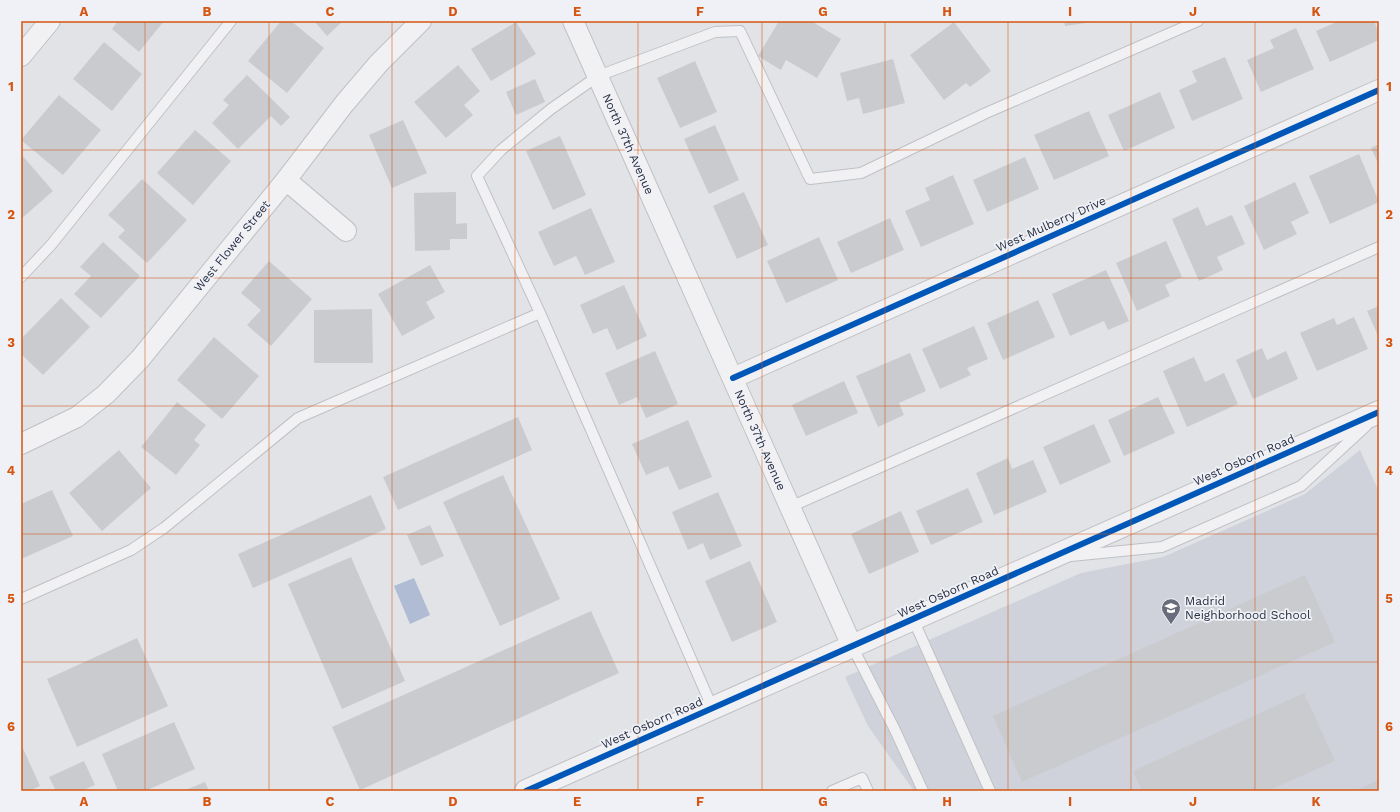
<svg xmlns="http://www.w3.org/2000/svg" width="1400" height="812" viewBox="0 0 1400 812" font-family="'Work Sans',sans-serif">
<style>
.built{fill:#cfd2da}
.water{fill:#afbcd3}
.building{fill:#cacbcf}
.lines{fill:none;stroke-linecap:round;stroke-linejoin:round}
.service-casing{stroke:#bfc1c5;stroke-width:12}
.minor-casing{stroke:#bfc1c5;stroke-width:22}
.tertiary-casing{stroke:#bfc1c5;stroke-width:24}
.service{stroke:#f1f1f3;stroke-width:10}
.minor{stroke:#f1f1f3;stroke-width:20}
.tertiary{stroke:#f1f1f3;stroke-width:22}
.cycleway-casing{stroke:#eff1f6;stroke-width:8}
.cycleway{stroke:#0057b8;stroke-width:6}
.grid{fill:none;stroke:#d55511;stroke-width:1;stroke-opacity:0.55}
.labels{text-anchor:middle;stroke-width:3.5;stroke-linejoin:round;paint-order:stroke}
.street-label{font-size:12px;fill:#282e41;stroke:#eff1f6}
.poi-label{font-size:12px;fill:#282e41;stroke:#eff1f6;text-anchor:start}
.neatline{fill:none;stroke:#d55511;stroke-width:1.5}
.grid-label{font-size:13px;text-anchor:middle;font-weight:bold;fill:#d55511}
</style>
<rect width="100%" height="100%" fill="#e1e3e7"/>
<path class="built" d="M1360 450 1379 492V791H914L868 726 845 677 1081 573 1163 557 1305 494Z"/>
<path class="water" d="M414 578 430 615 410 624 394 586Z"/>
<path class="building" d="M118 21H164L139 52 112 29Z
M281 21H291L324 48 287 93 248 61Z
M314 21H343L327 36Z
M779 21H811L841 39 817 78 786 60 781 70 758 56Z
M1064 21H1092V22L1065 26Z
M1339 21H1374L1379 33V40L1330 62 1316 31Z
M516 22 536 54 491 81 471 49Z
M954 22 991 71 970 87 966 83 944 100 910 55Z
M1296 28 1314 69 1261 92 1247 60 1274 48 1270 40Z
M104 42 142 74 112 111 73 79Z
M1225 57 1243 99 1192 121 1179 90 1197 82 1192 71Z
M893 59 905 103 863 114 859 98 847 101 840 73Z
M695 61 717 112 680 128 657 78Z
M458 65 480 91 464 105 473 115 446 138 414 102Z
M247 75 290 117 281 126 271 116 238 149 212 123 229 105 223 100Z
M535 79 545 102 516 115 506 92Z
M1160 92 1175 128 1124 151 1108 115Z
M59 95 101 130 63 175 21 140Z
M1089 111 1109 156 1054 180 1034 135Z
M403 120 427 173 392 188 369 135Z
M715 125 739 180 709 194 684 139Z
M195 130 231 161 193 205 157 173Z
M560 136 586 195 553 210 526 151Z
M1379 144V165L1371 148Z
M21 154 53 191 21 219Z
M1359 154 1379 202 1330 224 1309 176Z
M1025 157 1039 189 987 212 973 180Z
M953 175 974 224 921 247 905 211 930 200 925 188Z
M142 179 187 220 147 263 118 237 125 230 108 215Z
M1295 182 1309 213 1291 222 1297 234 1264 250 1244 206Z
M456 192V224L467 223V239H450V250L415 251 414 193Z
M744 192 768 245 737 259 713 206Z
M1198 207 1206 226 1232 215 1245 244 1217 257 1223 270 1199 281 1172 219Z
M591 208 615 262 585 275 576 256 554 266 538 232Z
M890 218 904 250 851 273 837 242Z
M819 237 838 280 786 303 767 261Z
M1166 241 1182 277 1165 285 1170 296 1137 311 1116 263Z
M103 242 140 276 101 318 74 294 91 276 80 267Z
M269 261 312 299 271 346 247 325 261 310 241 293Z
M430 265 445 292 426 302 435 318 402 336 378 294Z
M1106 270 1129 321 1108 330 1104 321 1070 336 1052 294Z
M624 285 647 336 617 350 607 328 593 334 580 305Z
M61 298 90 327 43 375 21 354V339Z
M1038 300 1055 337 1003 360 987 323Z
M1379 306V338L1367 311Z
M372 309 373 363H314V310Z
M1354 317 1368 349 1317 371 1300 333 1334 318 1337 325Z
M974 326 988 359 967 368 971 375 940 389 922 349Z
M214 337 259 376 222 419 177 380Z
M1262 348 1267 360 1286 351 1298 379 1253 399 1236 360Z
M655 351 678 404 646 418 637 397 619 405 605 373Z
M910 353 926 391 899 403 904 415 878 427 856 376Z
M1194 357 1205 382 1224 373 1238 404 1187 427 1163 371Z
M844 381 858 413 806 436 792 405Z
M1158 397 1175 433 1124 456 1108 420Z
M177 402 206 425 194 440 200 445 176 475 141 447Z
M518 417 532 450 398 510 383 477Z
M688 420 712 477 679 490 668 466 646 475 632 444Z
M1094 424 1111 462 1060 485 1043 447Z
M119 450 151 488 102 531 69 493Z
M1008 458 1012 469 1033 460 1047 492 994 515 976 473Z
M503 475 560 599 500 626 443 502Z
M968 488 983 522 931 545 916 511Z
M52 490 73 536 21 559V504Z
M718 492 742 546 710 560 703 543 688 550 672 512Z
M371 495 386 529 253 588 238 554Z
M901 511 919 552 869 574 851 534Z
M430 525 444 556 421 566 407 535Z
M351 557 405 681 342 709 288 584Z
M750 561 777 622 732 642 705 581Z
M1305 575 1335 642 1022 782 993 716Z
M591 611 619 673 360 790 332 727Z
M137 638 168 706 77 747 47 679Z
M1304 693 1335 761 1268 791H1142L1133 771Z
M174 722 195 769 145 791H118L102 754Z
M21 744 40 786 29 791H21Z
M84 761 95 785 81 791H56L49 777Z
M1379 780V791H1355Z
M205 782 209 791H183Z"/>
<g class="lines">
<g class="service-casing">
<path id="service" d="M21 277 51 245 231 21
M790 507 1379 247
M1071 556 1162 547 1301 486 1366 426
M21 599 131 550 164 528 298 418 540 313
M913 619 990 791
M852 646 895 730 923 791
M712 707 540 313 477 176 501 150 551 109 598 76 715 32 740 31 810 179 861 173 986 113 1198 21
M832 791 862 778 868 791"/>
</g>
<g class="minor-casing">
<path id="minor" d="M573 21 852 646
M21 56 50 21
M286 180 346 231
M733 378 1379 90
M21 444 77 417 106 394 140 359 286 180 344 104 379 63 421 21"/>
</g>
<g class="tertiary-casing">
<path id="tertiary" d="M526 791 1379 412"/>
</g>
<use href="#service" class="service"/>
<use href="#minor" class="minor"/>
<use href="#tertiary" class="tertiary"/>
<g class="cycleway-casing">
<path id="cycleway" d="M733 378 1379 90
M526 791 1379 412"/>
</g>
<use href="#cycleway" class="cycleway"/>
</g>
<path class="grid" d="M145 21V791M269 21V791M392 21V791M515 21V791M638 21V791M762 21V791M885 21V791M1008 21V791M1131 21V791M1255 21V791M21 150H1379M21 278H1379M21 406H1379M21 534H1379M21 662H1379"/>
<defs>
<g id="school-pin" transform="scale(1)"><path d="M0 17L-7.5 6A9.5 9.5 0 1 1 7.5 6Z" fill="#696d7b" stroke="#eff1f6"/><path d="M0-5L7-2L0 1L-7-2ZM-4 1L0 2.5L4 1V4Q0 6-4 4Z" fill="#fff"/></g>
</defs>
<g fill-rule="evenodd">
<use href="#school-pin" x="1171" y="608"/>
</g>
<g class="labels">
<g class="street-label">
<text transform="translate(628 144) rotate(66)" y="4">North 37th Avenue</text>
<text transform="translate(1051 224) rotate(-24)" y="4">West Mulberry Drive</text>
<text transform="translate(232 246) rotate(-51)" y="4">West Flower Street</text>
<text transform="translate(760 440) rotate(66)" y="4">North 37th Avenue</text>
<text transform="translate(1244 460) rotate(-24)" y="4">West Osborn Road</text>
<text transform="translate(948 592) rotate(-24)" y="4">West Osborn Road</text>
<text transform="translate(652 723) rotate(-24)" y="4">West Osborn Road</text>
</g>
<g class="poi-label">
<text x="1185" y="605">Madrid<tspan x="1185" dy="14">Neighborhood School</tspan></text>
</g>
</g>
<rect width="1400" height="812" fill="none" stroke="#eff1f6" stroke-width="44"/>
<rect x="22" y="22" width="1356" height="768" class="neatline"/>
<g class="grid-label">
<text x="84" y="16">A</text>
<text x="207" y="16">B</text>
<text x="330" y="16">C</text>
<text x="453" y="16">D</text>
<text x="577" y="16">E</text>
<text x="700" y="16">F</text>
<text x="823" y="16">G</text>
<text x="947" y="16">H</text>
<text x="1070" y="16">I</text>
<text x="1193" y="16">J</text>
<text x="1316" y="16">K</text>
<text x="11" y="91">1</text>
<text x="1389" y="91">1</text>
<text x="11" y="219">2</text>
<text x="1389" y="219">2</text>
<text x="11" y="347">3</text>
<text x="1389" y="347">3</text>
<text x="11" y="475">4</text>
<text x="1389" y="475">4</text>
<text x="11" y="603">5</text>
<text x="1389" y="603">5</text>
<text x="11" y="731">6</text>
<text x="1389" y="731">6</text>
<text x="84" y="806">A</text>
<text x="207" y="806">B</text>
<text x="330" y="806">C</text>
<text x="453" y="806">D</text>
<text x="577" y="806">E</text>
<text x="700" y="806">F</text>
<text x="823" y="806">G</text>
<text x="947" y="806">H</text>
<text x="1070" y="806">I</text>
<text x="1193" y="806">J</text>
<text x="1316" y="806">K</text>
</g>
</svg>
